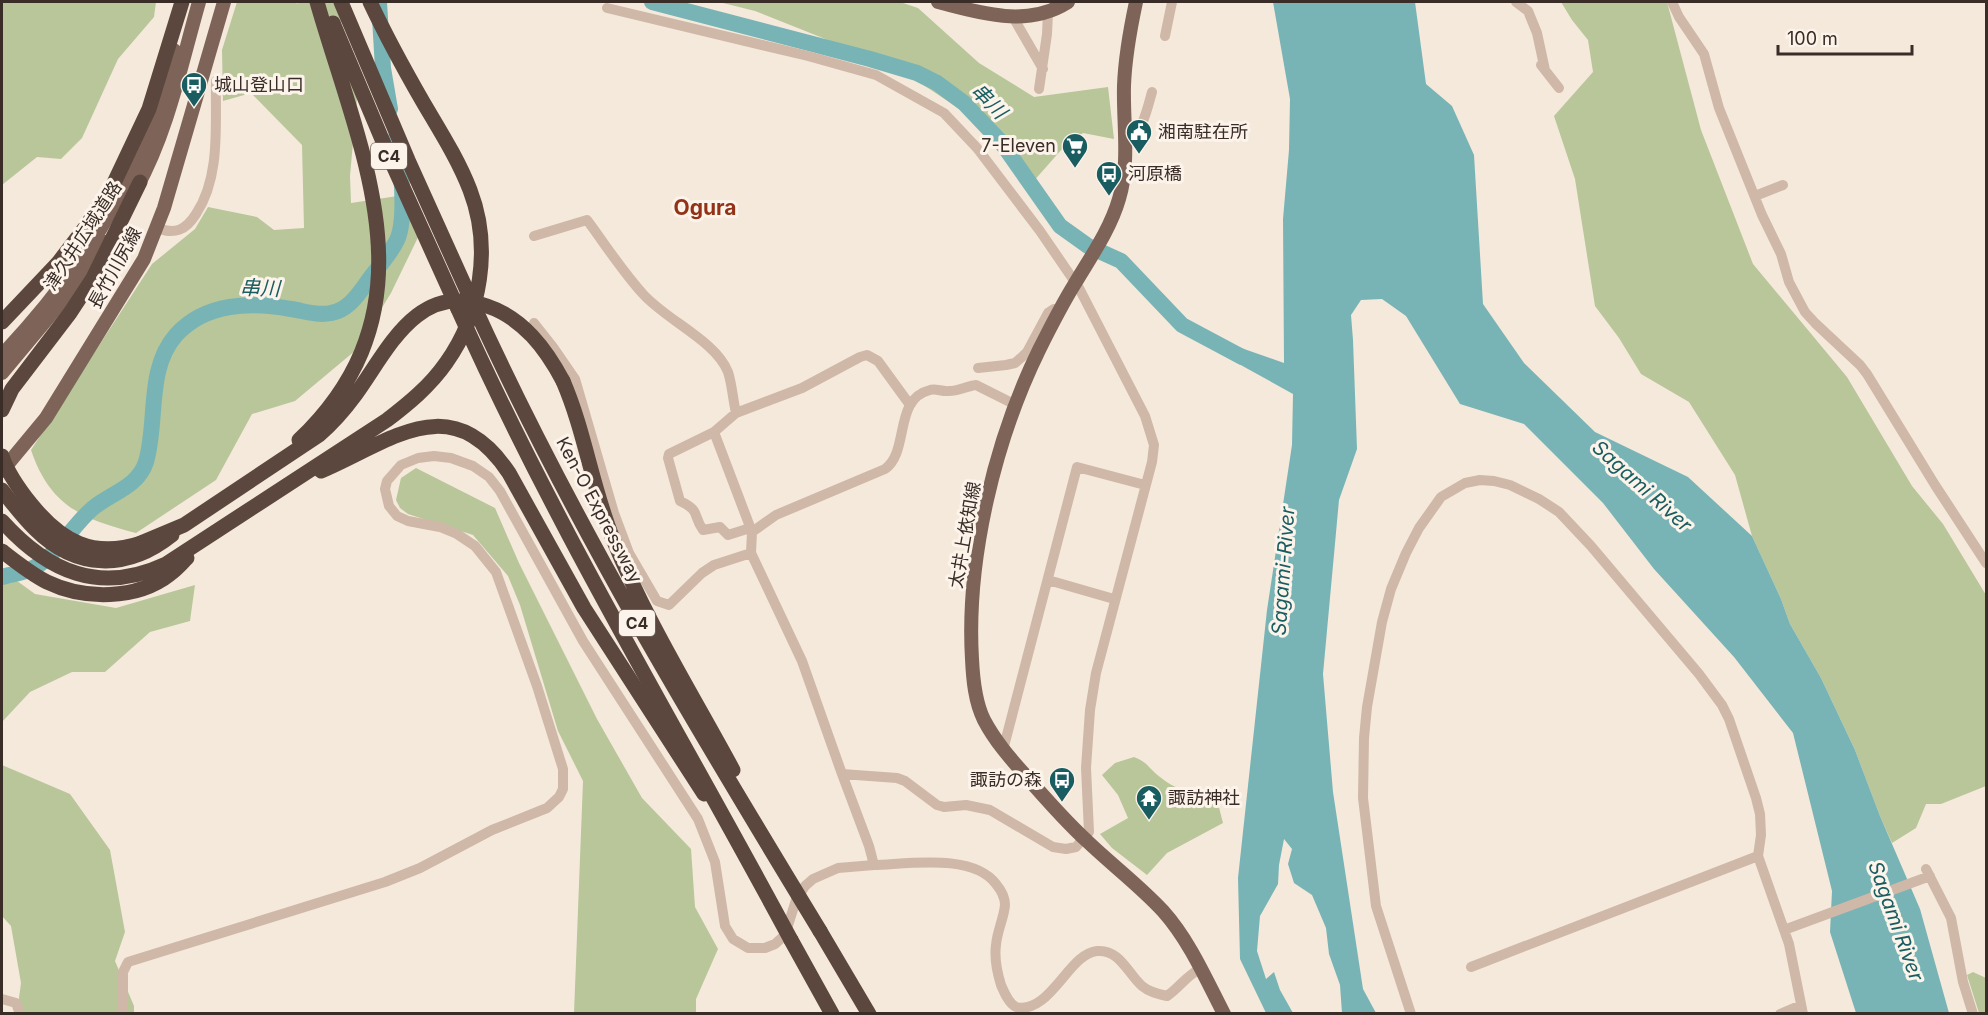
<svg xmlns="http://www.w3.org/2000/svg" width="1988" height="1015" viewBox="0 0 1988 1015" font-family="Inter,'Noto Sans JP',sans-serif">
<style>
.green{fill:#b8c69a}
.water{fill:#78b4b5}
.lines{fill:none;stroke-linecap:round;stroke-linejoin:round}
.river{stroke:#78b4b5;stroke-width:16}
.minor{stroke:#cfb8a7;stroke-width:10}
.major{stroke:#7e6458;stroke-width:14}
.highway{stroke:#5c473e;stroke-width:15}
.highway-bridge{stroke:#5c473e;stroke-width:15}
.labels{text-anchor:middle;stroke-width:6;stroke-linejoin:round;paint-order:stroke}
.shield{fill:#fcf3ea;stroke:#746862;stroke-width:1.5}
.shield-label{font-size:16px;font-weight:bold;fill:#3a2d28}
.poi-label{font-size:18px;fill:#3a2d28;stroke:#fcf3ea;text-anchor:start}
.street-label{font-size:18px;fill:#3a2d28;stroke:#fcf3ea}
.water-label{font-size:20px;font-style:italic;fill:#195d61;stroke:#fcf3ea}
.quarter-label{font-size:21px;font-weight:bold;fill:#923318;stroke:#fcf3ea}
</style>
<rect width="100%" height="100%" fill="#f5e9dc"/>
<path class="green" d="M2 2H156L154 17 118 59 82 138 61 159 37 157 2 185Z
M237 2H296L297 4 298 2H345L337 47 357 98 350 176 351 203 411 194 422 229 391 293 356 350 295 401 252 414 216 480 136 533C82 519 50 506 31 450L152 264 195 229 208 207 257 217 274 230 304 228 302 145 251 93 223 101 222 50Z
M719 2H900L918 8 979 63 1034 97 1108 87 1114 139 1083 133 1062 149 1032 183 970 116 925 86 873 58 755 11Z
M1561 2H1667L1701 130 1753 264 1847 377 1912 486 1943 524 1986 595V786L1941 804H1926L1916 828 1892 843 1880 816 1855 750 1821 678 1790 624 1781 599 1752 536 1735 475 1689 402 1641 374 1619 338 1595 306 1575 179 1554 116 1593 72 1588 40 1572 20Z
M416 468 495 508 519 563 597 719 642 798 691 849 695 907 718 949 696 999V1013H574L583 781 558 731 520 605 508 576 473 535 408 514 400 508 396 500 401 478Z
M2 570 35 594 116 608 195 585 190 621 150 632 105 672H72L30 692 2 722Z
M1134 757C1149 763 1148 768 1160 777 1180 793 1190 791 1215 792L1223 823 1167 853 1147 875 1112 848 1100 834 1128 818 1118 795 1102 775 1115 763Z
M2 765 70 794 110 850 125 932 115 961 134 1006V1013H17L21 983 11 926 2 916Z
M1973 972 1986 978V1013H1979L1967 975Z"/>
<path class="water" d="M1273 2H1415L1426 84 1452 106 1474 155 1483 304 1524 363 1595 432 1688 477 1752 536 1781 599 1790 624 1821 678 1855 750 1880 816 1920 909 1949 1013H1856L1830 932 1832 891 1793 733 1734 657 1654 569 1603 503 1524 424 1460 404 1406 316 1382 299 1361 300 1351 315 1353 340 1357 449 1339 500 1323 674 1333 792 1363 989 1376 1013H1342L1340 985 1329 954 1326 928 1312 895 1294 883 1288 864 1292 849 1284 839 1279 865 1278 884 1260 916 1257 951 1266 979 1274 972 1280 990 1293 1013H1266L1240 959 1238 878 1267 610 1292 445 1293 394 1219 353 1224 342 1284 363 1283 219 1289 150 1290 99Z"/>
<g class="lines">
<path class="river" d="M379 2 383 68 390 109
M652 2 870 59 917 73 937 83 964 103 1001 142 1060 226 1088 246 1121 261 1182 325 1242 357
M2 577C15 573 28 573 40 564 61 549 73 525 93 508 111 493 138 487 146 462 158 421 146 369 176 335 206 302 251 302 291 309 304 311 318 316 331 313 348 310 358 295 368 281 377 268 390 255 397 240 407 219 401 161 396 137"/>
<path class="minor" d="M1516 2 1528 11 1537 33 1545 70
M1672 2 1679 17 1704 54 1719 108 1762 215 1781 254 1789 282 1805 312 1815 323 1860 365 1867 374 1935 485 1986 563
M607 8 808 56 876 75 944 113 977 148 1040 231 1079 288 1145 416 1154 445 1152 462 1096 673 1090 710 1086 768 1089 832 1076 847 1066 849 1053 847 990 810 966 805 944 807 937 805 905 781 897 778 842 774 802 661 751 553 752 532 714 432 736 413 802 388 860 357 867 355 878 361 910 405
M1013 17 1043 69
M1165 36 1172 2
M1541 65 1559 88
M1039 89 1047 34 1048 12
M1125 145C1142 134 1147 110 1152 92
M1755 196 1783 185
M157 228C175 235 186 230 196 214 221 176 215 125 216 81
M534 236 587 220C605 244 622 271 643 294 666 320 716 341 728 372 732 384 733 400 736 413
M534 323 553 347 575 379 614 513 629 553 657 601 669 605 702 573 714 565 751 553
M978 368 1006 365 1015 363 1022 357 1027 352 1048 313 1054 309H1061
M714 432 669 454 668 458 680 501C701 511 692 514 703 530L720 527 728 535 750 528
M752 532 776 515 885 469C910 451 893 399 930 390 936 388 942 392 949 391 958 391 967 386 976 385L1016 405
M1048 580 1114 599
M1003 750 1077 467 1145 485
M874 865C908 864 973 853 996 884 1001 890 1005 897 1005 905 1004 918 997 931 996 945 994 959 997 972 1001 985 1004 992 1009 1004 1016 1007 1050 1015 1069 953 1097 951 1120 949 1128 974 1142 986 1149 992 1158 994 1167 996 1179 988 1187 975 1200 969
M1926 869 1951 918 1963 982 1973 1014
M1784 930 1930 876
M1471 967 1758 856
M2 999 16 1003 20 1014
M123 1014V972L128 962 385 882 420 868 492 830 547 808 559 797 563 789V769L537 686 496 572 475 546 457 534 440 527 408 521 397 516 389 506 385 489 387 481 401 465 418 458 434 456 451 458 473 466 489 477 500 491 583 641 698 819 715 862 725 926 733 939 748 948H765L775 944 785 935 796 900 805 886 813 879 838 868 874 865 869 846 842 774
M1411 1014 1376 906 1363 798 1364 738 1367 707 1382 622 1391 589 1406 553 1419 528 1441 497 1465 483 1480 480 1494 481 1510 485 1539 499 1559 512 1591 546 1699 674 1722 705 1729 719 1756 798 1760 814 1761 835 1758 856 1789 944 1803 1014
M1780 1014 1801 1005"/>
<path class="major" d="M938 2C982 13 1027 28 1068 2
M1136 2C1130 30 1125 57 1124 86 1123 124 1130 163 1119 199 1110 230 1090 258 1074 285 1061 306 1050 328 1039 350 995 440 966 559 972 659 973 680 975 702 984 720 995 741 1010 758 1025 775 1045 798 1065 821 1087 841 1112 865 1140 886 1163 911 1189 940 1206 979 1224 1014
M136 189C168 131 181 65 199 2
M2 355C56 298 105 231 138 159 154 124 165 87 174 50
M2 373 63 300 105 242
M2 471 46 418 144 259 164 208 224 2"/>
<path class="highway" d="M341 2 408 160 473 304
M333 23 392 163 458 309
M2 322 58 263 87 225 114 183 149 109 182 2
M2 410 12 389 70 313 93 278 140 182
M299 440C439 307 361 156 317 2
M321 471C390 442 451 386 509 473L584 608 704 794
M2 490C12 503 23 517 35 529 76 570 127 571 172 535
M2 521C48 572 100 595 166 564L387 420C408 404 430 386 446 363 481 314 492 247 470 190 458 159 440 131 423 102 404 69 386 36 370 2
M141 543 184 525 319 435C333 423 345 409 356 394 388 350 417 281 487 306 523 318 546 349 563 381
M2 551C16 562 31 574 47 582 84 600 137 600 170 574 176 570 181 564 187 558
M820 931 869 1014
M791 940 832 1014"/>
<path class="highway-bridge" d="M473 304C572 522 696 727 820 931
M458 309C555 527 679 731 791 940
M563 381C585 432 592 487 613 539 645 619 692 694 733 770
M2 456C8 474 19 489 31 504 61 541 93 559 141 543"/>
</g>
<defs>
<g id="bus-pin" transform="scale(1.35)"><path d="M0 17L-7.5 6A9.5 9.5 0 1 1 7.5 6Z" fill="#195d61" stroke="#fcf3ea"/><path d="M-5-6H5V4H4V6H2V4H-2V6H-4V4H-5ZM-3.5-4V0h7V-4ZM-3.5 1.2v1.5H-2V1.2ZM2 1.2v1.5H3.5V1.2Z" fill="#fff"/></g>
<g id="civic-pin" transform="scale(1.35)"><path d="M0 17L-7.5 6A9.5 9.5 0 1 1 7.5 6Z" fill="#195d61" stroke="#fcf3ea"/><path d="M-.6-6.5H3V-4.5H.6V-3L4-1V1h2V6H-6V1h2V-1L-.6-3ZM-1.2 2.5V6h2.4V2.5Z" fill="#fff"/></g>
<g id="supermarket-pin" transform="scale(1.35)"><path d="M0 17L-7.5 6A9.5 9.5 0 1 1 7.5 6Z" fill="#195d61" stroke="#fcf3ea"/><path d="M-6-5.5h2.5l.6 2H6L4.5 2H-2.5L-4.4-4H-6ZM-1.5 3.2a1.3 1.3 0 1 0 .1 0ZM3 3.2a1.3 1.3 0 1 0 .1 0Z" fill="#fff"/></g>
<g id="temple-pin" transform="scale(1.35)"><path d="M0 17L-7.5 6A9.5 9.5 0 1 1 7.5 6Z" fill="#195d61" stroke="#fcf3ea"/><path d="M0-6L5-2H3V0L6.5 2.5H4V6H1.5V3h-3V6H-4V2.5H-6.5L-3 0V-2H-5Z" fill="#fff"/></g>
</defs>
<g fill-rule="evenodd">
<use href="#bus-pin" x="194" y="85"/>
<use href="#civic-pin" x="1139" y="132"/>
<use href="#supermarket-pin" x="1075" y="146"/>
<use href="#bus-pin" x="1109" y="174"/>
<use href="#bus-pin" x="1062" y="780"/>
<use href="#temple-pin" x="1149" y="798"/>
</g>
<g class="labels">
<g class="shield">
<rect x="371" y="143" width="36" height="26" rx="4.5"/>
<rect x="619" y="610" width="36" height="26" rx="4.5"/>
</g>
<g class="shield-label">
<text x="389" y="162">C4</text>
<text x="637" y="629">C4</text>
</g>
<g class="poi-label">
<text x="214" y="91">城山登山口</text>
<text x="1158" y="138">湘南駐在所</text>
<text x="1056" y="152" text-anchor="end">7-Eleven</text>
<text x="1128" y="180">河原橋</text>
<text x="1042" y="786" text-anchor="end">諏訪の森</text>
<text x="1168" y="804">諏訪神社</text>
</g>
<g class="street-label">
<text transform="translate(83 236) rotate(-57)" y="6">津久井広域道路</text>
<text transform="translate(115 268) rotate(-61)" y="6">長竹川尻線</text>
<text transform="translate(599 510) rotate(62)" y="6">Ken-O Expressway</text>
<text transform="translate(965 535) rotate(-80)" y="6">太井上依知線</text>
</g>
<g class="water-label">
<text transform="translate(989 101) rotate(45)" y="7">串川</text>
<text transform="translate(260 288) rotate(2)" y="7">串川</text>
<text transform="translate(1642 486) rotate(42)" y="7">Sagami River</text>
<text transform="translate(1283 571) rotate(-86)" y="7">Sagami-River</text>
<text transform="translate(1896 921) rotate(70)" y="7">Sagami River</text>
</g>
<g class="quarter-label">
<text x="705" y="215">Ogura</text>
</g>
</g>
<rect width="1988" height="1015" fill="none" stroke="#3a2d28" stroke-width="6"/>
<path d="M1778 45v9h134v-9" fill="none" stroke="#3a2d28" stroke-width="3"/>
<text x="1787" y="45" font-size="18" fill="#3a2d28" stroke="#fcf3ea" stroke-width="4.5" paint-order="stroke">100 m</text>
</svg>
